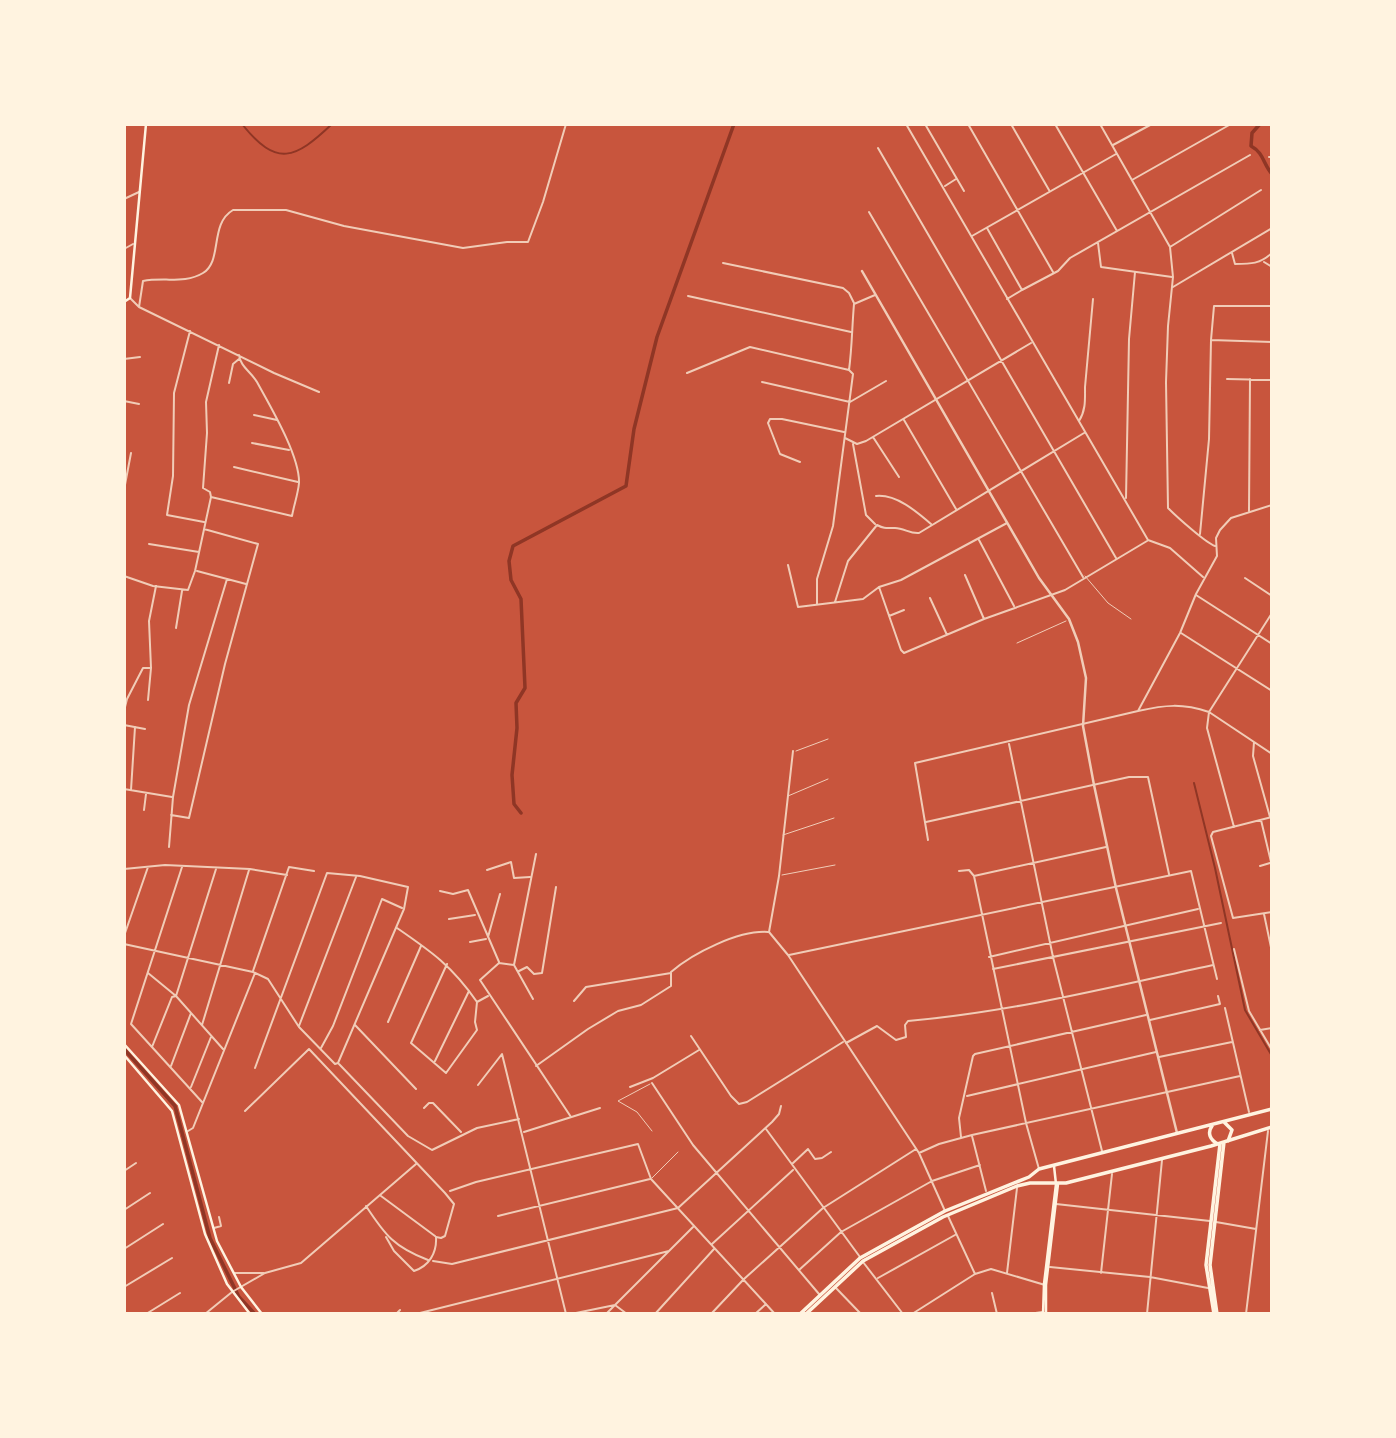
<svg xmlns="http://www.w3.org/2000/svg" width="1396" height="1438" viewBox="0 0 1396 1438" font-family="Roboto,sans-serif">
<style>
.lines{fill:none;stroke-linecap:round;stroke-linejoin:round}
.stream{stroke:#8f3625;stroke-width:2}
.canal{stroke:#8f3625;stroke-width:3.5}
.service{stroke:#f1ccb7;stroke-width:1}
.minor{stroke:#f1ccb7;stroke-width:2}
.tertiary{stroke:#f1ccb7;stroke-width:2.5}
.secondary{stroke:#fff3e0;stroke-width:2.5}
.primary{stroke:#fff3e0;stroke-width:3.5}
</style>
<rect width="100%" height="100%" fill="#c8553d"/>
<g class="lines">
<path class="stream" d="M242 124C277 168 295 159 332 124
M1194 783 1215 868 1245 1010 1272 1056"/>
<path class="canal" d="M1260 124 1252 133 1251 146C1264 153 1263 164 1272 174
M521 813 514 804 512 775 517 728 516 703 525 688 521 599 511 580 509 561 513 546 626 486 634 429 657 337 734 124
M124 1049 175 1106 210 1238 239 1297 255 1314"/>
<path class="service" d="M1085 576 1108 603 1131 619
M1017 643 1066 621
M796 751 828 739
M788 796 828 779
M783 835 834 818
M782 875 835 865
M650 1084 618 1101 637 1112 652 1131
M652 1178 678 1152"/>
<path class="minor" d="M906 124 1148 540 1170 548 1203 577
M925 124 964 191
M968 124 1053 272
M1011 124 1049 190
M1055 124 1117 231
M1100 124 1170 247 1173 277 1168 326 1166 382 1168 508C1177 517 1206 543 1215 546
M1113 145 1152 124
M878 148 1116 558
M1269 157H1272
M1132 180 1231 124
M945 186 956 179
M124 199 139 192
M869 212 1083 577
M987 228 1022 290 1007 299
M972 236 1116 154
M1098 243 1101 267 1172 277
M1170 247 1261 190
M124 249 133 244
M1232 253 1235 264C1251 264 1260 264 1272 253
M1264 262 1272 267
M723 263 843 288 849 293 854 303
M1173 287 1272 228
M1022 290 1058 271 1070 258 1250 155
M688 296 851 332
M130 298 139 307 274 373 319 392
M139 307 143 281C163 277 185 284 203 273 223 261 209 224 233 210H286L344 226 463 248 507 242H528L543 202 566 124
M190 331 174 393 173 476 167 515 204 522
M1211 340 1272 342
M124 359 140 357
M687 373 750 347 849 370
M1227 379 1272 380
M762 382 850 402 886 381
M229 383 233 364 239 359
M124 401 139 404
M254 415 277 420
M904 420 956 509
M1079 421C1086 410 1085 399 1085 387L1093 299
M873 437 899 477
M845 438 857 444 866 441 1031 343
M252 443 289 450
M853 444 866 515 875 524
M124 447H125
M800 462 780 454 768 423 770 419H782L844 432
M234 467 298 482
M124 490 131 453
M876 496C896 494 916 511 931 524
M211 497 292 516C294 505 298 494 299 483 300 456 270 406 257 382 251 372 240 366 239 355
M1126 498 1129 339 1135 272
M1249 511 1250 379
M1200 534 1209 439 1211 340 1214 306H1272
M979 540 1014 606
M149 544 199 552
M788 565 798 607 863 599 879 587 901 580 1007 523
M197 571 246 584
M965 575 984 619
M124 576 153 586 188 590 195 571 211 497 210 492 203 488 207 433 206 402 219 345
M1245 578 1272 596
M879 587 901 650 904 653 984 619 1065 590 1147 541
M1196 595 1272 644
M930 598 947 635
M835 602 848 561 877 525C885 529 886 528 895 528 904 528 910 534 919 533L1084 433
M817 604V579L833 526 853 374 849 370C852 348 852 327 854 304L875 295
M889 616 904 610
M176 628 182 591
M1181 633 1272 691
M148 700 151 668 149 621 156 586
M124 711 127 699 143 668H150
M1138 711C1165 705 1182 703 1209 712L1272 754
M124 725 145 729
M1254 742 1253 756 1270 817
M1009 744 1053 957 1102 1151
M793 751 779 876 769 932 788 955 919 1153 945 1211
M124 789 172 797
M131 790 135 727
M144 810 146 794
M171 815 189 818 225 664 258 544 204 529
M1272 817 1213 832 1211 836 1233 918 1272 912
M1261 820 1272 866
M926 822 1129 777H1148L1169 874
M1234 827 1207 728 1209 712 1272 613
M928 840 915 763 1138 711 1180 633 1196 594 1217 556 1216 538 1220 530 1231 518 1272 505
M169 847 173 797 189 705 227 579
M1260 866 1270 863
M182 867 131 1024 202 1102
M124 869 165 865 250 869 287 875
M487 870 511 862 514 878 530 877
M959 871 969 870 974 876 1106 847
M974 876 1026 1123 1039 1169
M440 891 453 894 468 890 499 962
M1264 914 1272 952
M449 919 475 915
M397 928C432 952 452 966 477 1002L488 996
M124 936 148 867
M488 937 500 894
M470 942 486 939
M124 944 253 972 268 979 299 1027 335 1064 338 1063 404 909 408 887 360 876 327 873 255 1068
M1234 949 1249 1011 1272 1050
M789 955 1191 871 1217 979
M989 957 1198 909
M447 964 411 1043 446 1073 477 1030 475 1022 477 1002
M514 965 536 854
M993 969 1221 923
M253 971 289 867 314 871
M519 971 527 967 534 974 542 973 556 887
M148 973 176 996 223 1049
M533 999 514 965 499 963 480 980 571 1117
M574 1001 586 987 671 973
M1225 1008 1249 1112
M1150 1020 1220 1004 1218 996
M388 1022 421 946
M202 1025 249 870
M355 1025 416 1089
M299 1026 356 877
M1260 1030 1272 1028
M691 1036 731 1096 739 1104 747 1102 843 1042
M846 1043 877 1026 896 1040 906 1037 905 1025 908 1021C1011 1012 1112 987 1213 965
M152 1047 172 997 176 996 216 869
M321 1048 333 1026 382 899 402 908
M1159 1057 1232 1042
M435 1061 469 991
M339 1064 408 1136 432 1150 477 1128 519 1119
M171 1066 191 1013
M536 1066 588 1029 618 1011 641 1005 671 986V972C693 953 739 930 768 932
M652 1083 693 1145 819 1294
M478 1085 502 1054 566 1314
M191 1087 211 1037
M630 1087 653 1078 699 1050
M967 1096 1156 1052
M424 1108 429 1103H433L461 1132
M245 1111 309 1049 445 1193 454 1204 445 1236 441 1238 436 1237C437 1253 429 1266 414 1271L394 1251 386 1237
M766 1129 860 1257
M188 1131 193 1128 255 973
M524 1132 600 1108
M972 1136 986 1191
M961 1137 959 1118 973 1056 975 1054 1146 1015
M919 1153 939 1144 972 1135 1240 1076
M792 1164 808 1149 815 1159 822 1158 831 1152
M124 1171 136 1163
M450 1191 476 1182 638 1144 651 1179 775 1314
M381 1196 435 1236
M1056 1204 1210 1221
M366 1206C385 1235 394 1247 428 1260
M124 1210 150 1193
M498 1216 650 1179
M948 1216 975 1274
M1216 1222 1256 1229
M214 1228 221 1226 219 1217
M712 1244 793 1170
M124 1249 163 1224
M433 1261 452 1264 678 1208 772 1122 779 1114 781 1106
M863 1262 903 1314
M1050 1267 1150 1277 1208 1288
M799 1270 841 1232 932 1181 980 1165
M235 1273H264
M1007 1273 1017 1188
M1101 1273 1112 1174
M878 1278 955 1235
M124 1287 172 1258
M835 1287 861 1314
M992 1293 997 1314
M146 1314 180 1293
M205 1314 232 1292 265 1273 301 1263 416 1164
M396 1314 400 1310
M416 1314 669 1251
M571 1314 615 1305 627 1314
M606 1314 693 1227
M655 1314 714 1249
M711 1314 744 1279 823 1208 916 1149
M755 1314 766 1304
M912 1314 975 1274 991 1269 1045 1285
M1029 1314 1042 1312
M1147 1314 1162 1160
M1246 1314 1268 1131"/>
<path class="tertiary" d="M862 271 1039 578 1069 619 1078 642 1086 678 1083 726 1094 785 1116 888 1177 1133"/>
<path class="secondary" d="M124 302 130 298 146 124
M124 1044 179 1105 217 1241 241 1287 262 1314
M124 1055 172 1111 205 1234 227 1284 250 1314
M1043 1314 1044 1284 1056 1184 1054 1166
M1046 1314V1285L1058 1184"/>
<path class="primary" d="M1224 1122 1232 1130 1228 1141
M1212 1126C1207 1133 1210 1140 1218 1144
M800 1314 860 1258 945 1211 1029 1177 1039 1169 1272 1109
M806 1314 863 1261 943 1217 1017 1186 1030 1183H1066L1211 1146 1272 1127
M1214 1314 1206 1265 1220 1144
M1217 1314 1210 1265 1224 1142"/>
</g>
<rect width="1396" height="1438" fill="none" stroke="#fff3e0" stroke-width="252"/>
</svg>
